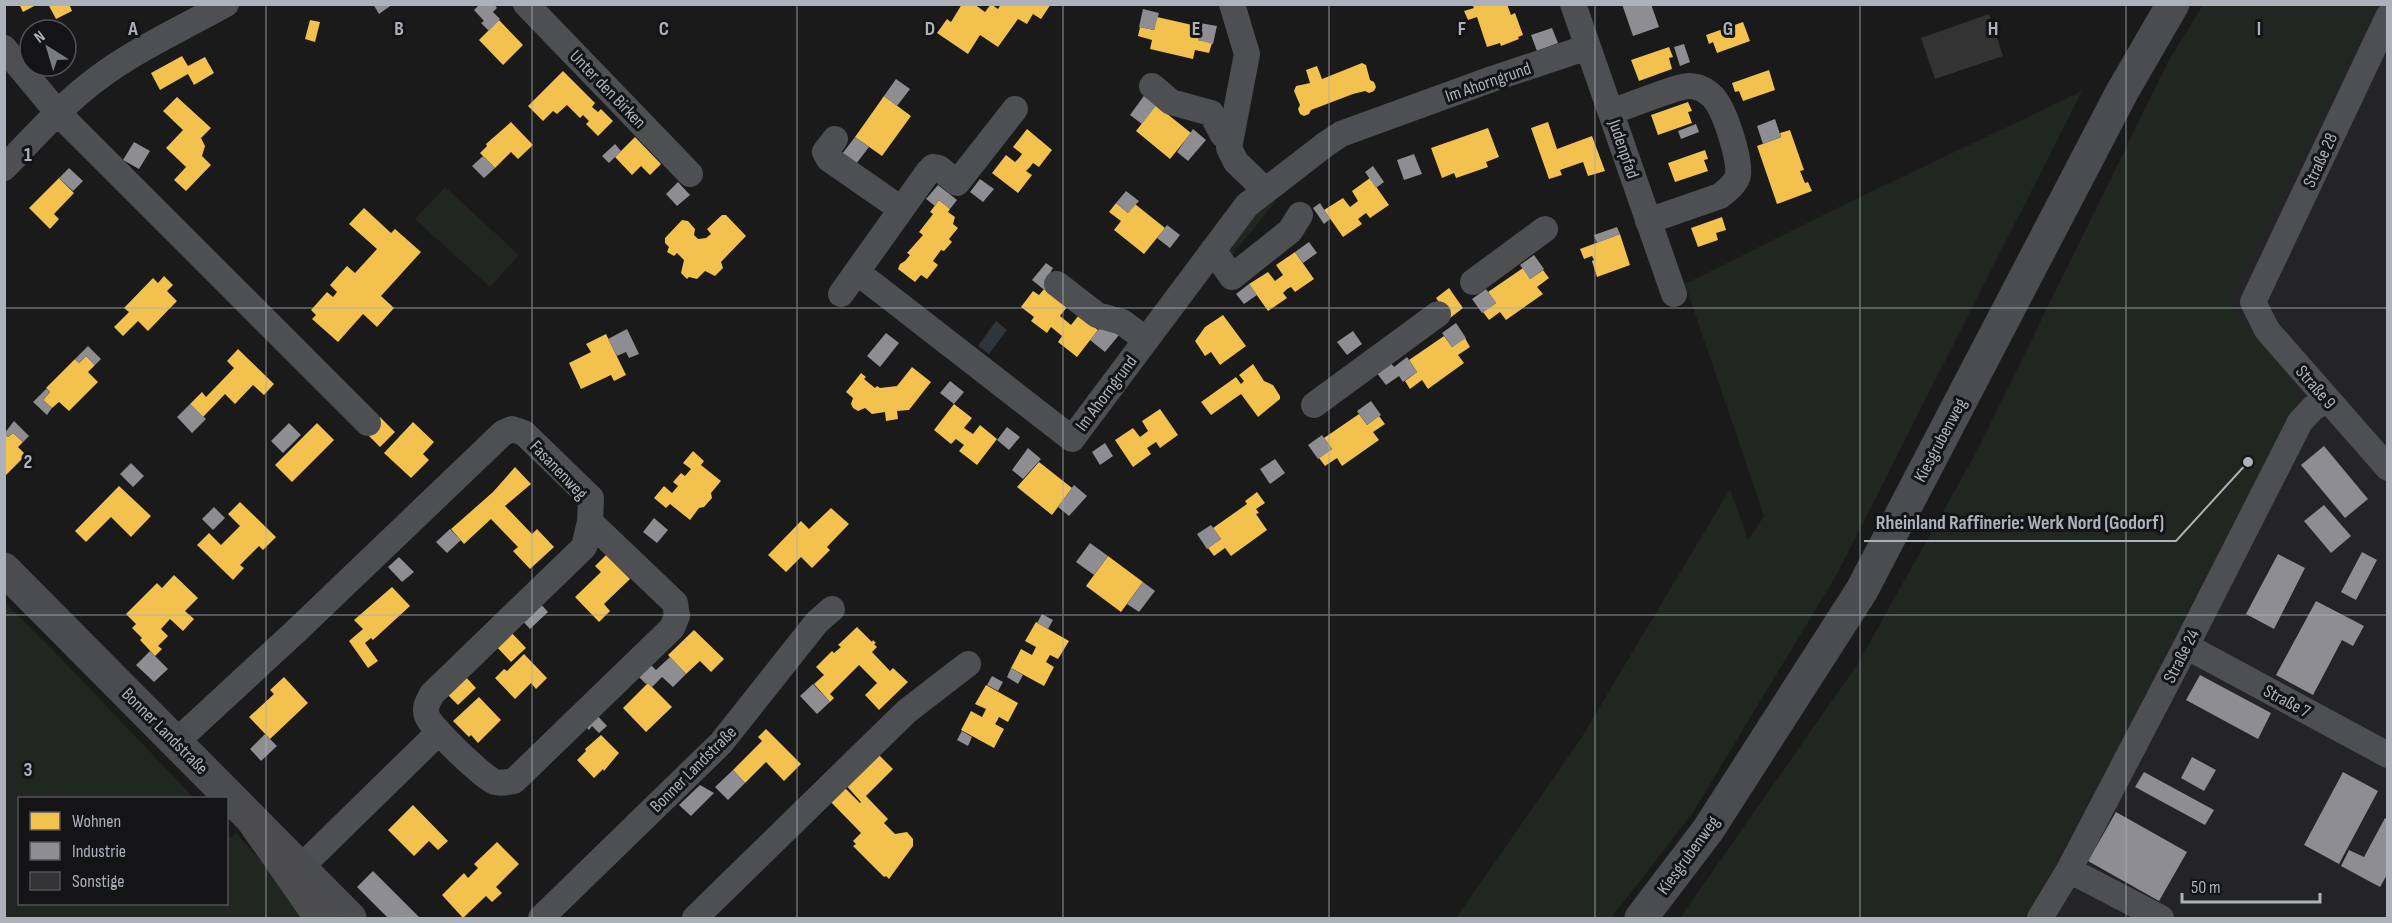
<svg xmlns="http://www.w3.org/2000/svg" width="2392" height="923" viewBox="0 0 2392 923" font-family="'Sofia Sans Condensed',sans-serif">
<style>
.built{fill:#242426}
.green{fill:#202721}
.water{fill:#2d363c}
.homes{fill:#f2c14e}
.industry{fill:#8d8d92}
.building{fill:#333334}
.lines{fill:none;stroke-linecap:round;stroke-linejoin:round}
.minor{stroke:#4e4f53;stroke-width:26}
.major{stroke:#4b4c4f;stroke-width:33}
.highway{stroke:#4c4c4f;stroke-width:33}
.grid{fill:none;stroke:#acb1ba;stroke-width:1.5;stroke-opacity:0.55}
.labels{text-anchor:middle;stroke-width:6;stroke-linejoin:round;paint-order:stroke}
.street-label{font-size:18px;fill:#acb1ba;stroke:#141416}
.grid-label{font-size:20px;text-anchor:middle;font-weight:bold;fill:#acb1ba;stroke:#141416;stroke-width:6;stroke-linejoin:round;paint-order:stroke}
.leader{fill:none;stroke:#acb1ba;stroke-width:2}
.callout-dot{fill:#acb1ba;stroke:#141416;stroke-width:2}
.callout-label{font-size:20px;text-anchor:middle;font-weight:bold;fill:#acb1ba;stroke:#141416;stroke-width:6;stroke-linejoin:round;paint-order:stroke}
</style>
<rect width="100%" height="100%" fill="#1a1a1a"/>
<path class="built" d="M2316 5H2387V918H1900Z"/>
<path class="green" d="M2203 5H2377L2226 302 2284 368 2297 401 2030 911 2025 918H1680L1857 665 1977 451 2169 60Z
M2082 91 1837 574 1692 814 1611 918H1456L1580 740 1730 489 1748 540 1764 516 1685 284 1835 209Z
M445 187 519 255 490 287 415 219Z
M1271 200 1276 201 1232 255 1223 246 1254 206Z
M4 602 49 646 194 798H20V904H226L227 833 231 838 236 833 311 918H5Z"/>
<path class="water" d="M996 321 1007 330 989 354 978 346Z"/>
<path class="homes" d="M19 4H38L23 12Z
M48 4H69L72 11 56 19Z
M962 4H974L985 12 991 4 998 9 1001 4H1051L1041 19 1033 14 1027 24 1018 19 998 47 980 35 968 54 937 33 947 19 951 22Z
M1472 4H1507L1511 15 1515 13 1523 35 1518 37 1519 39 1501 46 1500 43 1487 47 1477 17 1468 20 1464 11 1474 8Z
M1157 17 1201 27 1198 40 1212 43 1209 53 1195 50 1193 59 1150 49 1152 40 1138 36 1140 27 1154 30Z
M310 20 320 22 315 42 305 39Z
M499 20 523 45 503 65 479 40Z
M1743 22 1750 41 1717 53 1713 42 1709 44 1706 35Z
M1669 47 1673 57 1669 58 1672 69 1639 81 1631 60Z
M182 56 188 66 205 57 214 73 194 85 188 74 160 90 151 73Z
M1362 63 1366 65 1370 80 1374 82 1376 87 1374 91 1369 93 1365 91 1353 94 1311 110 1309 114 1304 116 1300 114 1298 109 1300 105 1294 91 1296 86 1310 83 1306 70 1317 66 1322 79Z
M1769 70 1775 90 1743 101 1739 91 1735 92 1732 83Z
M563 71 595 103 592 107 598 112 601 109 613 121 598 136 586 124 589 121 583 115 580 118 567 105 557 114 553 111 543 121 528 106Z
M884 96 911 116 882 156 855 137Z
M177 97 211 128 201 138 205 146 202 156 211 165 186 191 174 180 186 167 166 148 183 130 163 111Z
M1688 102 1692 111 1688 112 1692 123 1658 135 1651 115Z
M1156 105 1191 133 1170 159 1136 131Z
M511 122 533 145 518 159 511 152 495 168 480 153 487 146 486 144Z
M1548 122 1557 149 1592 136 1605 171 1588 176 1583 162 1560 170 1562 175 1549 179 1531 128Z
M1488 128 1499 157 1486 162 1488 167 1456 178 1454 173 1442 178 1431 148Z
M1027 129 1052 150 1039 167 1033 163 1030 167 1026 171 1032 175 1018 193 992 173 1006 155 1015 162 1019 158 1022 154 1013 147Z
M1790 130 1804 170 1800 171 1805 183 1808 182 1812 191 1777 204 1757 146 1781 137 1780 133Z
M635 137 661 164 650 175 641 166 632 175 615 157Z
M1705 150 1708 159 1704 160 1708 171 1675 182 1668 163Z
M59 178 74 193 54 214 59 219 50 229 29 208Z
M1370 178 1389 205 1370 218 1366 213 1358 219 1362 224 1343 237 1324 210 1343 198 1350 207 1358 201 1352 191Z
M939 200 950 209 948 212 955 217 953 224 958 228 949 239 952 242 944 251 941 250 933 261 938 265 927 279 921 275 915 282 898 269 900 264 905 261 910 255 907 253 923 235 919 232 933 214 930 212Z
M1116 203 1128 213 1135 204 1165 228 1144 254 1114 230 1121 221 1109 212Z
M364 208 391 233 395 229 421 252 381 296 394 308 377 327 363 314 338 342 312 319 316 315 311 310 327 292 333 297 337 292 330 285 347 266 355 273 377 249 349 224Z
M722 215H726L746 236 721 262 723 268 715 276 705 271 697 279 689 277 687 279 681 273 684 260 677 253 674 256 667 252 669 247 665 243V238L682 220 688 221 695 229 694 235 698 239 706 238 711 234 707 229Z
M1722 217 1726 230 1716 233 1718 240 1698 247 1691 228Z
M1620 234 1630 265 1597 277 1592 261 1594 260 1592 256 1584 259 1580 249Z
M1295 252 1314 279 1295 292 1291 287 1287 289 1283 293 1287 298 1268 311 1249 284 1268 272 1275 281 1283 275 1276 265Z
M1523 268 1530 279 1543 270 1549 278 1537 287 1543 294 1506 320 1500 312 1489 320 1483 312 1496 303 1488 292Z
M164 276 173 285 167 291 177 301 148 331 138 321 123 336 114 327 129 312 124 308 153 278 158 283Z
M1449 288 1463 308 1450 318 1436 298Z
M1044 289 1067 307 1060 316 1071 325 1079 315 1098 330 1077 357 1058 342 1062 336 1051 327 1047 333 1031 321 1034 317 1021 307 1033 291 1039 295Z
M1223 315 1246 346 1220 365 1211 352 1205 356 1195 341 1205 327Z
M606 334 626 375 614 381 611 375 581 389 569 363 591 352 586 344Z
M1444 336 1452 347 1465 338 1470 347 1458 355 1464 363 1428 389 1422 380 1410 389 1405 381 1417 372 1409 360Z
M238 349 274 384 264 395 253 385 235 404 225 394 203 417 190 404 202 392 206 397 234 368 227 361Z
M86 356 95 365 88 372 98 382 69 411 59 402 52 408 43 400 50 392 46 388 75 359 79 363Z
M1253 364 1264 381 1273 385 1280 396V399L1258 417 1241 394 1211 415 1201 402 1236 377 1241 384 1244 381 1239 375Z
M912 367 931 382 909 410 897 411 898 419 886 421 885 412 872 414 865 408 858 411 853 408 851 404 853 398 846 392 861 373 866 377 864 379 875 388 877 386 880 388 897 386Z
M954 404 972 418 964 428 973 434 980 425 997 439 977 465 959 451 964 445 956 439 951 444 934 430Z
M1160 409 1178 435 1160 448 1156 442 1147 448 1151 454 1133 467 1115 440 1133 428 1140 437 1148 431 1142 421Z
M1359 414 1367 425 1379 416 1385 424 1373 432 1379 440 1342 466 1337 458 1325 466 1319 458 1332 449 1324 438Z
M380 417 395 432 380 447 365 432Z
M413 422 434 442 423 454 429 460 411 478 384 453Z
M317 423 334 440 292 482 275 465Z
M13 433 23 442 18 447 26 455 4 477V434L8 437Z
M693 451 704 461 701 465 721 481 711 493 712 498 704 507 699 508 690 520 670 504 666 508 654 498 664 486 672 493 678 486 673 482 681 473 685 476 691 469 683 463Z
M1039 462 1072 488 1052 515 1017 487Z
M515 467 531 484 505 506 532 534 537 529 554 547 530 569 513 551 518 547 491 519 464 544 451 529 493 492Z
M119 486 151 516 131 537 111 517 86 542 75 531Z
M1257 492 1265 503 1256 509 1259 513 1256 514 1267 530 1231 556 1225 548 1214 556 1208 548 1221 539 1213 528 1247 504 1245 501Z
M240 502 276 537 263 550 259 546 240 565 244 568 233 580 197 545 209 533 221 545 240 526 228 514Z
M831 508 849 524 827 547 830 550 812 568 801 557 786 572 768 555 801 521 809 529Z
M606 555 630 579 604 604 610 611 599 622 575 597 601 572 595 566Z
M1108 556 1143 582 1121 612 1086 586Z
M174 575 198 598 185 611 194 619 183 631 170 619 161 629 168 636 158 646 162 649 155 656 140 640 142 638 132 628 136 624 126 614 157 583 162 588Z
M392 587 410 606 373 640 371 638 365 643 378 661 368 668 349 641 363 629 354 620Z
M1036 622 1069 641 1058 659 1050 655 1046 662 1054 667 1044 686 1011 668 1021 649 1032 655 1036 647 1025 641Z
M857 627 872 642 873 640 876 643 874 644 877 647 872 652 890 671 893 668 908 682 879 710 865 695 877 683 859 665 830 694 834 698 830 702 814 684 824 675 816 667 832 651 834 653 841 647 838 645Z
M509 630 526 648 511 662 494 644Z
M694 630 724 659 711 672 700 661 686 674 668 655Z
M524 654 547 678 536 689 531 683 515 699 495 678 504 669 507 671Z
M463 674 476 688 458 705 445 692Z
M284 677 308 703 270 739 249 717 274 694 270 690Z
M648 683 672 707 646 732 623 708Z
M986 685 1018 703 1008 722 999 717 997 721 995 724 1004 729 994 748 961 730 971 711 982 717 986 709 975 704Z
M479 697 501 720 478 743 471 735 469 737 453 721Z
M766 729 801 764 784 781 766 762 745 783 733 770 762 741 758 737Z
M601 735 619 753 604 771 603 769 594 778 577 760 586 751 585 749Z
M876 752 893 769 866 796 888 819 884 823 895 834 907 832 913 839V846L889 879 886 876 884 877 853 846 856 844 853 841 861 833 828 799 842 785 860 803 861 802 844 783Z
M413 805 448 841 438 850 429 841 414 856 388 830Z
M497 842 519 864 496 887 502 893 492 902 486 896 463 918 442 895 464 873 468 878 478 868 474 864Z"/>
<path class="industry" d="M373 4H393L379 14Z
M480 4H494L497 8 493 12 500 19 489 31 481 23 484 21 474 10Z
M1622 4H1651L1659 27 1633 36Z
M1143 9 1159 13 1154 30 1139 27Z
M1200 23 1217 26 1213 44 1198 40Z
M1552 28 1558 43 1537 51 1531 35Z
M1684 44 1690 62 1680 66 1674 47Z
M896 79 910 89 897 106 884 96Z
M1146 93 1156 105 1142 124 1130 115Z
M1775 119 1781 137 1763 144 1757 126Z
M1696 124 1699 132 1681 139 1678 131Z
M1193 129 1206 140 1188 161 1177 152Z
M855 137 869 147 856 164 842 154Z
M134 142 150 151 139 169 123 160Z
M615 144 621 151 609 163 602 156Z
M1414 154 1422 174 1404 180 1397 160Z
M483 156 495 168 484 178 472 166Z
M1373 166 1384 182 1376 188 1365 172Z
M69 168 83 181 73 191 59 178Z
M980 179 994 189 983 202 970 192Z
M678 182 690 195 677 206 666 194Z
M938 185 957 200 950 209 939 200 935 206 926 199Z
M1126 191 1139 201 1128 213 1116 203Z
M1320 203 1330 219 1324 224 1313 208Z
M1167 225 1180 235 1170 248 1157 238Z
M1617 227 1620 234 1597 243 1594 235Z
M1309 242 1317 253 1303 263 1295 252Z
M1534 255 1544 269 1530 279 1520 265Z
M1046 263 1053 268 1050 273 1057 279 1047 292 1032 280Z
M1249 284 1257 295 1244 304 1236 294Z
M1486 289 1496 303 1482 313 1472 299Z
M1104 323 1119 335 1105 352 1090 340Z
M1456 323 1466 338 1452 347 1442 333Z
M627 329 639 354 629 358 626 352 617 356 608 339Z
M1353 331 1362 344 1347 355 1337 342Z
M886 333 899 343 880 367 867 356Z
M88 346 101 359 95 365 86 356 79 363 75 359Z
M1407 357 1417 372 1403 382 1399 376 1386 385 1376 372 1390 362 1394 367Z
M950 381 964 392 954 404 940 393Z
M46 389 50 392 43 400 52 408 47 415 33 402Z
M1371 401 1381 415 1367 425 1357 411Z
M190 404 206 419 192 433 177 417Z
M14 421 29 436 23 442 13 433 8 437 4 434Z
M289 423 301 435 283 453 271 441Z
M1007 427 1020 437 1009 450 997 440Z
M1322 435 1332 449 1318 459 1308 445Z
M1105 443 1113 456 1100 465 1092 452Z
M2324 446 2368 499 2345 518 2301 465Z
M1028 448 1041 459 1023 479 1012 470Z
M1275 459 1285 473 1270 484 1260 469Z
M131 463 144 476 133 487 120 474Z
M1074 485 1087 496 1069 516 1058 507Z
M2324 505 2351 536 2331 553 2304 521Z
M214 507 225 518 213 530 202 519Z
M654 518 668 530 657 543 643 532Z
M1211 525 1221 539 1207 549 1197 534Z
M450 529 461 540 447 553 436 542Z
M1090 543 1108 556 1094 575 1076 562Z
M2362 552 2377 560 2356 600 2341 592Z
M2278 554 2305 568 2274 629 2246 614Z
M399 557 414 572 402 582 388 567Z
M1143 582 1155 591 1139 612 1127 604Z
M537 600 548 612 530 629 519 617Z
M2316 601 2364 626 2353 646 2342 640 2313 695 2276 675Z
M1042 614 1053 620 1048 629 1037 623Z
M150 651 168 669 154 682 136 665Z
M670 657 686 674 673 687 662 677 652 687 648 683 646 684 633 671 645 659 656 670Z
M1011 668 1023 675 1018 684 1007 677Z
M2200 675 2271 713 2258 739 2186 700Z
M992 676 1003 682 998 691 987 685Z
M813 684 830 702 817 714 800 696Z
M593 711 607 726 599 733 592 726 589 730 581 722Z
M962 731 972 737 968 746 957 740Z
M265 734 277 746 261 761 250 749Z
M2192 757 2216 770 2204 791 2181 778Z
M733 770 745 783 728 800 715 787Z
M2144 772 2214 810 2205 825 2135 787Z
M2343 772 2378 791 2339 864 2304 845Z
M700 785 714 793 691 816 679 805Z
M2116 812 2187 852 2159 901 2088 861Z
M2385 818 2388 820V873L2380 887 2341 866 2349 850 2364 857Z
M373 871 420 918H388L357 887Z"/>
<path class="building" d="M1989 14 2003 56 1935 79 1921 38Z"/>
<g class="lines">
<path class="minor" d="M526 4 690 174
M1232 4 1247 54 1229 148 1236 162 1265 190
M1573 4 1674 294
M2388 17 2253 302 2267 330 2388 468
M4 48 58 113 368 423
M1152 86 1171 102 1211 113 1223 135 1231 138
M1611 112C1626 107 1677 86 1689 86 1698 86 1707 91 1713 97 1725 110 1740 158 1738 175 1736 184 1726 191 1720 196L1648 221
M835 139 825 152 829 159 901 209
M4 168C34 137 63 104 98 78 137 49 183 28 226 4
M1213 250 1232 277 1290 231 1300 215
M857 272 1072 439 1247 205 1326 144 1341 134 1492 79 1588 47
M1473 282 1545 229
M1057 284 1097 315 1122 322 1146 340
M841 294 928 172 933 167 939 168 957 183 1015 109
M1314 405 1438 314
M2186 646 2388 755
M177 741 295 632 503 433 512 429 524 433 591 498 590 522 584 547 432 694C428 702 424 707 427 716 431 728 483 777 495 782 501 784 508 782 514 781L672 628 677 616 675 603 590 522
M300 868 438 733
M2069 870 2161 918
M541 918 721 743 817 622 832 609
M695 918 907 711 968 664
M2040 918 2069 870 2186 646 2300 422 2313 408 2327 400"/>
<path class="major" d="M4 569 350 918
M1641 918 1708 830 1862 590 2122 92 2173 4"/>
<path class="highway" d="M254 822 321 918"/>
</g>
<path class="grid" d="M266 4V918M532 4V918M797 4V918M1063 4V918M1329 4V918M1595 4V918M1860 4V918M2126 4V918M4 308H2388M4 615H2388"/>
<g class="labels">
<g class="street-label">
<text transform="translate(1488 82) rotate(-19)" y="6">Im Ahorngrund</text>
<text transform="translate(608 89) rotate(46)" y="6">Unter den Birken</text>
<text transform="translate(1624 149) rotate(71)" y="6">Judenpfad</text>
<text transform="translate(2320 160) rotate(-65)" y="6">Straße 28</text>
<text transform="translate(2316 387) rotate(49)" y="6">Straße 9</text>
<text transform="translate(1106 393) rotate(-53)" y="6">Im Ahorngrund</text>
<text transform="translate(1940 440) rotate(-62)" y="6">Kiesgrubenweg</text>
<text transform="translate(559 470) rotate(46)" y="6">Fasanenweg</text>
<text transform="translate(2181 656) rotate(-63)" y="6">Straße 24</text>
<text transform="translate(2287 701) rotate(28)" y="6">Straße 7</text>
<text transform="translate(165 731) rotate(45)" y="6">Bonner Landstraße</text>
<text transform="translate(693 769) rotate(-45)" y="6">Bonner Landstraße</text>
<text transform="translate(1688 855) rotate(-54)" y="6">Kiesgrubenweg</text>
</g>
</g>
<g class="grid-label">
<text x="133" y="35">A</text>
<text x="399" y="35">B</text>
<text x="664" y="35">C</text>
<text x="930" y="35">D</text>
<text x="1196" y="35">E</text>
<text x="1462" y="35">F</text>
<text x="1728" y="35">G</text>
<text x="1993" y="35">H</text>
<text x="2259" y="35">I</text>
<text x="28" y="161">1</text>
<text x="28" y="468">2</text>
<text x="28" y="776">3</text>
</g>
<path class="leader" d="M2248 462L2176 541H1864"/>
<circle class="callout-dot" cx="2248" cy="462" r="6"/>
<g class="callout-label">
<text x="2020" y="529">Rheinland Raffinerie: Werk Nord (Godorf)</text>
</g>
<rect width="2392" height="923" fill="none" stroke="#acb1ba" stroke-width="12"/>
<rect x="18" y="797" width="210" height="108" fill="#141416" stroke="#515358" stroke-width="1.5"/>
<rect x="30" y="812" width="30" height="18" fill="#f2c14e" stroke="#515358" stroke-width="1.5"/>
<text x="72" y="827" font-size="18" fill="#acb1ba">Wohnen</text>
<rect x="30" y="842" width="30" height="18" fill="#8d8d92" stroke="#515358" stroke-width="1.5"/>
<text x="72" y="857" font-size="18" fill="#acb1ba">Industrie</text>
<rect x="30" y="872" width="30" height="18" fill="#333334" stroke="#515358" stroke-width="1.5"/>
<text x="72" y="887" font-size="18" fill="#acb1ba">Sonstige</text>
<g transform="translate(48 48) rotate(323)"><circle r="28" fill="#141416" stroke="#515358" stroke-width="1.5"/>
<path d="M0-4.5L10 22L0 15L-10 22Z" fill="#797c82"/>
<text y="-9" font-size="16" font-weight="bold" text-anchor="middle" fill="#acb1ba">N</text>
</g>
<path d="M2182 893v9h138v-9" fill="none" stroke="#acb1ba" stroke-width="3"/>
<text x="2191" y="893" font-size="18" fill="#acb1ba" stroke="#141416" stroke-width="4.5" paint-order="stroke">50 m</text>
</svg>
